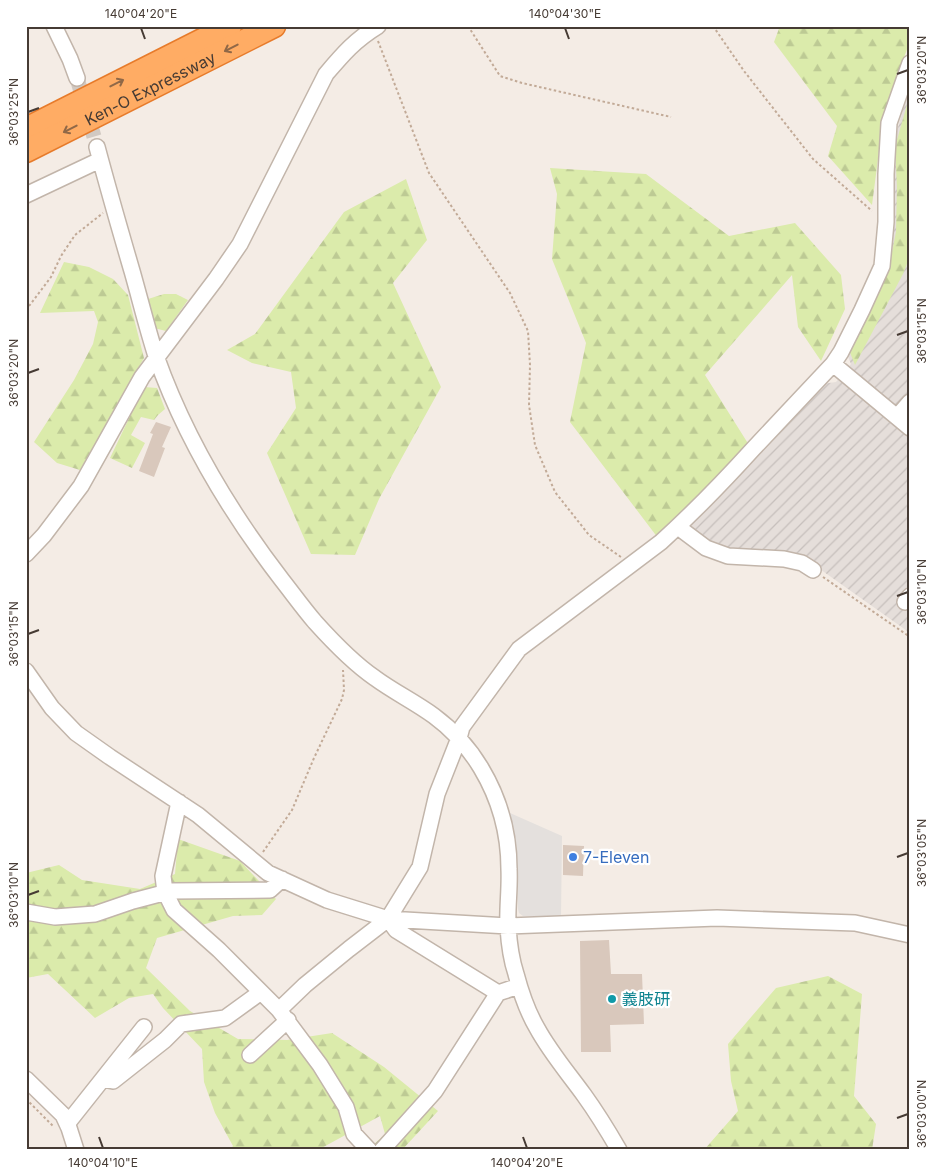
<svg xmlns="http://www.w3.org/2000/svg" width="936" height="1176" viewBox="0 0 936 1176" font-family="Inter,'Noto Sans JP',sans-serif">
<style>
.industrial{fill:url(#industrial-furrows)}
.forest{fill:url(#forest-firs)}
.parking{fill:#e4e0dd}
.building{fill:#d9c8bc}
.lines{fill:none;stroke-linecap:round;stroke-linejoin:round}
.minor-tunnel{stroke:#d1c9c2;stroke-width:15;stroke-dasharray:15 8;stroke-linecap:butt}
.minor-casing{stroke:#c2b5aa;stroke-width:18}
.highway-casing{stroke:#e77b2b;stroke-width:25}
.path{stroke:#c2aa97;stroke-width:2;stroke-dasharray:2.5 2.5;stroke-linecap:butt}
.minor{stroke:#fff;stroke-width:15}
.highway{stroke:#ffac64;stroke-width:22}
.oneway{stroke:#906847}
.ticks{fill:none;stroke:#463b34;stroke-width:2}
.shop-dot{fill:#3f7fe0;stroke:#fff;stroke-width:2}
.culture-dot{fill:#0f9aa8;stroke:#fff;stroke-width:2}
.labels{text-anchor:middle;stroke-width:4.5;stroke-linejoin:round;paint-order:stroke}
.street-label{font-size:16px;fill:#463b34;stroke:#fff}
.shop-label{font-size:16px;fill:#366cbe;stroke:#fff;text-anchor:start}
.culture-label{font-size:16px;fill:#0d838f;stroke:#fff;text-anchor:start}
.neatline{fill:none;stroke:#463b34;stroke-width:2}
.ticks-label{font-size:12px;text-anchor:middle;fill:#463b34}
</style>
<defs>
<pattern id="industrial-furrows" width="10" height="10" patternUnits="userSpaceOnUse" patternTransform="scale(1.25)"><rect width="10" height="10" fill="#e5deda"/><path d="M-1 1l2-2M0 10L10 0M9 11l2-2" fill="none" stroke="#c6bfbc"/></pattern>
<pattern id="forest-firs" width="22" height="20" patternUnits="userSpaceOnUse" patternTransform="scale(1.25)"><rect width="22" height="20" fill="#dbebab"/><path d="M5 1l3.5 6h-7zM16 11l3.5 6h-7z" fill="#bdca94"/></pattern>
</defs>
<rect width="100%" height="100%" fill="#f4ece5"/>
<path class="industrial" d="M910 85V633L817 567 712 545 686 524 822 384 836 382 851 364 845 349 886 264 893 231V145Z"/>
<path class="forest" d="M780 26H910V41L884 113 872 205 828 156 837 126 774 42Z
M910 94V256L903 274 855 365 849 350 889 267 896 232 897 187 895 147Z
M550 168 646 174 729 236 795 223 841 275 845 309 821 361 798 327 792 275 705 375 749 445 658 538 570 422 586 343 552 259 557 194Z
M406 179 427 240 393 283 441 387 379 499 355 555 311 554 267 453 296 408 291 372 252 363 227 350 255 334 344 212Z
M64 262 89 267 113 279 128 295 144 358 80 470 57 463 34 442 74 380 93 344 98 322 94 311 40 313Z
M164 294H176L188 300 166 331 154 328 148 299Z
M144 387 157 388 165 409 158 415 154 420 141 417 131 435 145 443 132 468 110 458Z
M178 839 240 861 276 899 262 915 233 916 157 938 146 968 190 1011 238 1039 287 1040 332 1033 384 1067 438 1111 402 1150H368L385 1134 380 1116 318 1150H230L233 1146 215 1113 204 1082 202 1049 163 1008 153 994 129 998 95 1018 48 974 26 978V873L59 865 82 880 140 889 175 874Z
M828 976 862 994 854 1096 876 1124 872 1150H704L738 1111 731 1081 728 1044 776 988Z"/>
<path class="parking" d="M510 813 562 836 561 917 523 916 519 913 518 909 517 870 516 841Z"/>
<path class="building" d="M156 422 171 427 162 447 165 448 154 477 139 471 153 434 150 433Z
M563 845 584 846 583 876 563 875Z
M609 940 611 974H642L644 1024 610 1025 611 1052H581L580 941Z"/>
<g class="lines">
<path class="minor-tunnel" d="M77 78 97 147"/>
<g class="minor-casing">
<path id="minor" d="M54 26 70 59 77 78
M97 147C108 188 120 230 132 271 140 299 147 328 156 356 185 438 229 511 282 580 293 594 303 608 315 622 333 642 353 663 375 678 394 692 415 702 434 716 453 730 469 748 481 768 499 798 509 833 509 869 510 888 507 908 508 927 509 943 511 959 516 974 521 993 527 1011 537 1028 550 1052 568 1073 584 1095 597 1113 608 1131 619 1150
M26 195 100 160
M833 364 910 428
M897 417 910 402
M678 527 706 548 728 556 784 559 802 563 813 570
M26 554 44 535 81 486 142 377 216 279 240 244 326 74C343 54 355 40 378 26
M905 602 910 596
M26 671 52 708 76 733 110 757 198 815 268 873 327 900 388 919 508 926 717 918 855 923 910 935
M179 802 163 876 165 892 174 910 219 950 279 1010 320 1065 346 1107 354 1134 369 1150
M26 912 55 917 95 914 133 901 171 891 270 890 282 879
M388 919 396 930 498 993
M279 1010 305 985 349 949 388 919 420 867 437 794 459 738 462 727 519 649 661 542C694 512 724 481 753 449 780 420 806 393 833 364L841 352 862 310 882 266 886 222V174L889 123 910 63
M250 1055 288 1020
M26 1079 63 1115 69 1128 76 1150
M103 1079 113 1081 165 1040 181 1024 225 1018 261 992
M67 1124 144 1027
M382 1150 435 1091 498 993 519 986"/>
</g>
<g class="highway-casing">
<g id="highway">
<path d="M26 129 230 26"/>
<path id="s1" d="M26 151 274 26"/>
</g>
</g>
<path class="path" d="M468 26 500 76 522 83 671 117
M713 26 744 71 813 159 872 211
M378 41 429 173 510 293 528 331 530 365 529 405 535 445 555 492 589 535 621 557
M26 310 51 277 61 256 75 235 103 213
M823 577 910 637
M263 852 292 810 314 758 342 699 344 690 343 670
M26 1099 54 1127"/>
<use href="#minor" class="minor"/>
<use href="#highway" class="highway"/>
</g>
<defs><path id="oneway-shaft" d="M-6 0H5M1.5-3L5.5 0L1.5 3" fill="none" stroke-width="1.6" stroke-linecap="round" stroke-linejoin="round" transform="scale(1.25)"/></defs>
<g class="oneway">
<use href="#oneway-shaft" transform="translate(231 48) rotate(153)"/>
<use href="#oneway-shaft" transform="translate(117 83) rotate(-27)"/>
<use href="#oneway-shaft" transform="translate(70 129) rotate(153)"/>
</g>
<path class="ticks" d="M141 28 145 39M565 28 569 39M897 74 908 70M28 112 39 108M897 335 908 331M28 373 39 369M897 596 908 592M28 634 39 630M897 857 908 853M28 895 39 891M897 1118 908 1114M99 1137 103 1148M523 1137 527 1148"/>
<circle class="shop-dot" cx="573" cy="857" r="5"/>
<circle class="culture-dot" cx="612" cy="999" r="5"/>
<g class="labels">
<g class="street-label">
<text dy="6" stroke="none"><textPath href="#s1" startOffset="139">Ken-O Expressway</textPath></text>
</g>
<g class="shop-label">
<text x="583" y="863">7-Eleven</text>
</g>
<g class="culture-label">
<text x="622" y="1005">義肢研</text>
</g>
</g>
<rect width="936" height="1176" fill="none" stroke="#ffffff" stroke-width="55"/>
<rect x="28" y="28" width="880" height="1120" class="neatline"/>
<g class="ticks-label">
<text x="141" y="18">140°04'20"E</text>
<text x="565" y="18">140°04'30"E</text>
<text transform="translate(922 70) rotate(-90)" y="4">36°03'20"N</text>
<text transform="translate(14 112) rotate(-90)" y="4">36°03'25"N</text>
<text transform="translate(922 331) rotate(-90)" y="4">36°03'15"N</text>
<text transform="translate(14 373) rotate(-90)" y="4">36°03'20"N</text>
<text transform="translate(922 592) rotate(-90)" y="4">36°03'10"N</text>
<text transform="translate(14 634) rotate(-90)" y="4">36°03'15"N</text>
<text transform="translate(922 853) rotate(-90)" y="4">36°03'05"N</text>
<text transform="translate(14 895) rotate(-90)" y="4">36°03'10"N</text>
<text transform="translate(922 1114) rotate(-90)" y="4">36°03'00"N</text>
<text x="103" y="1167">140°04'10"E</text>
<text x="527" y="1167">140°04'20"E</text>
</g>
</svg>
